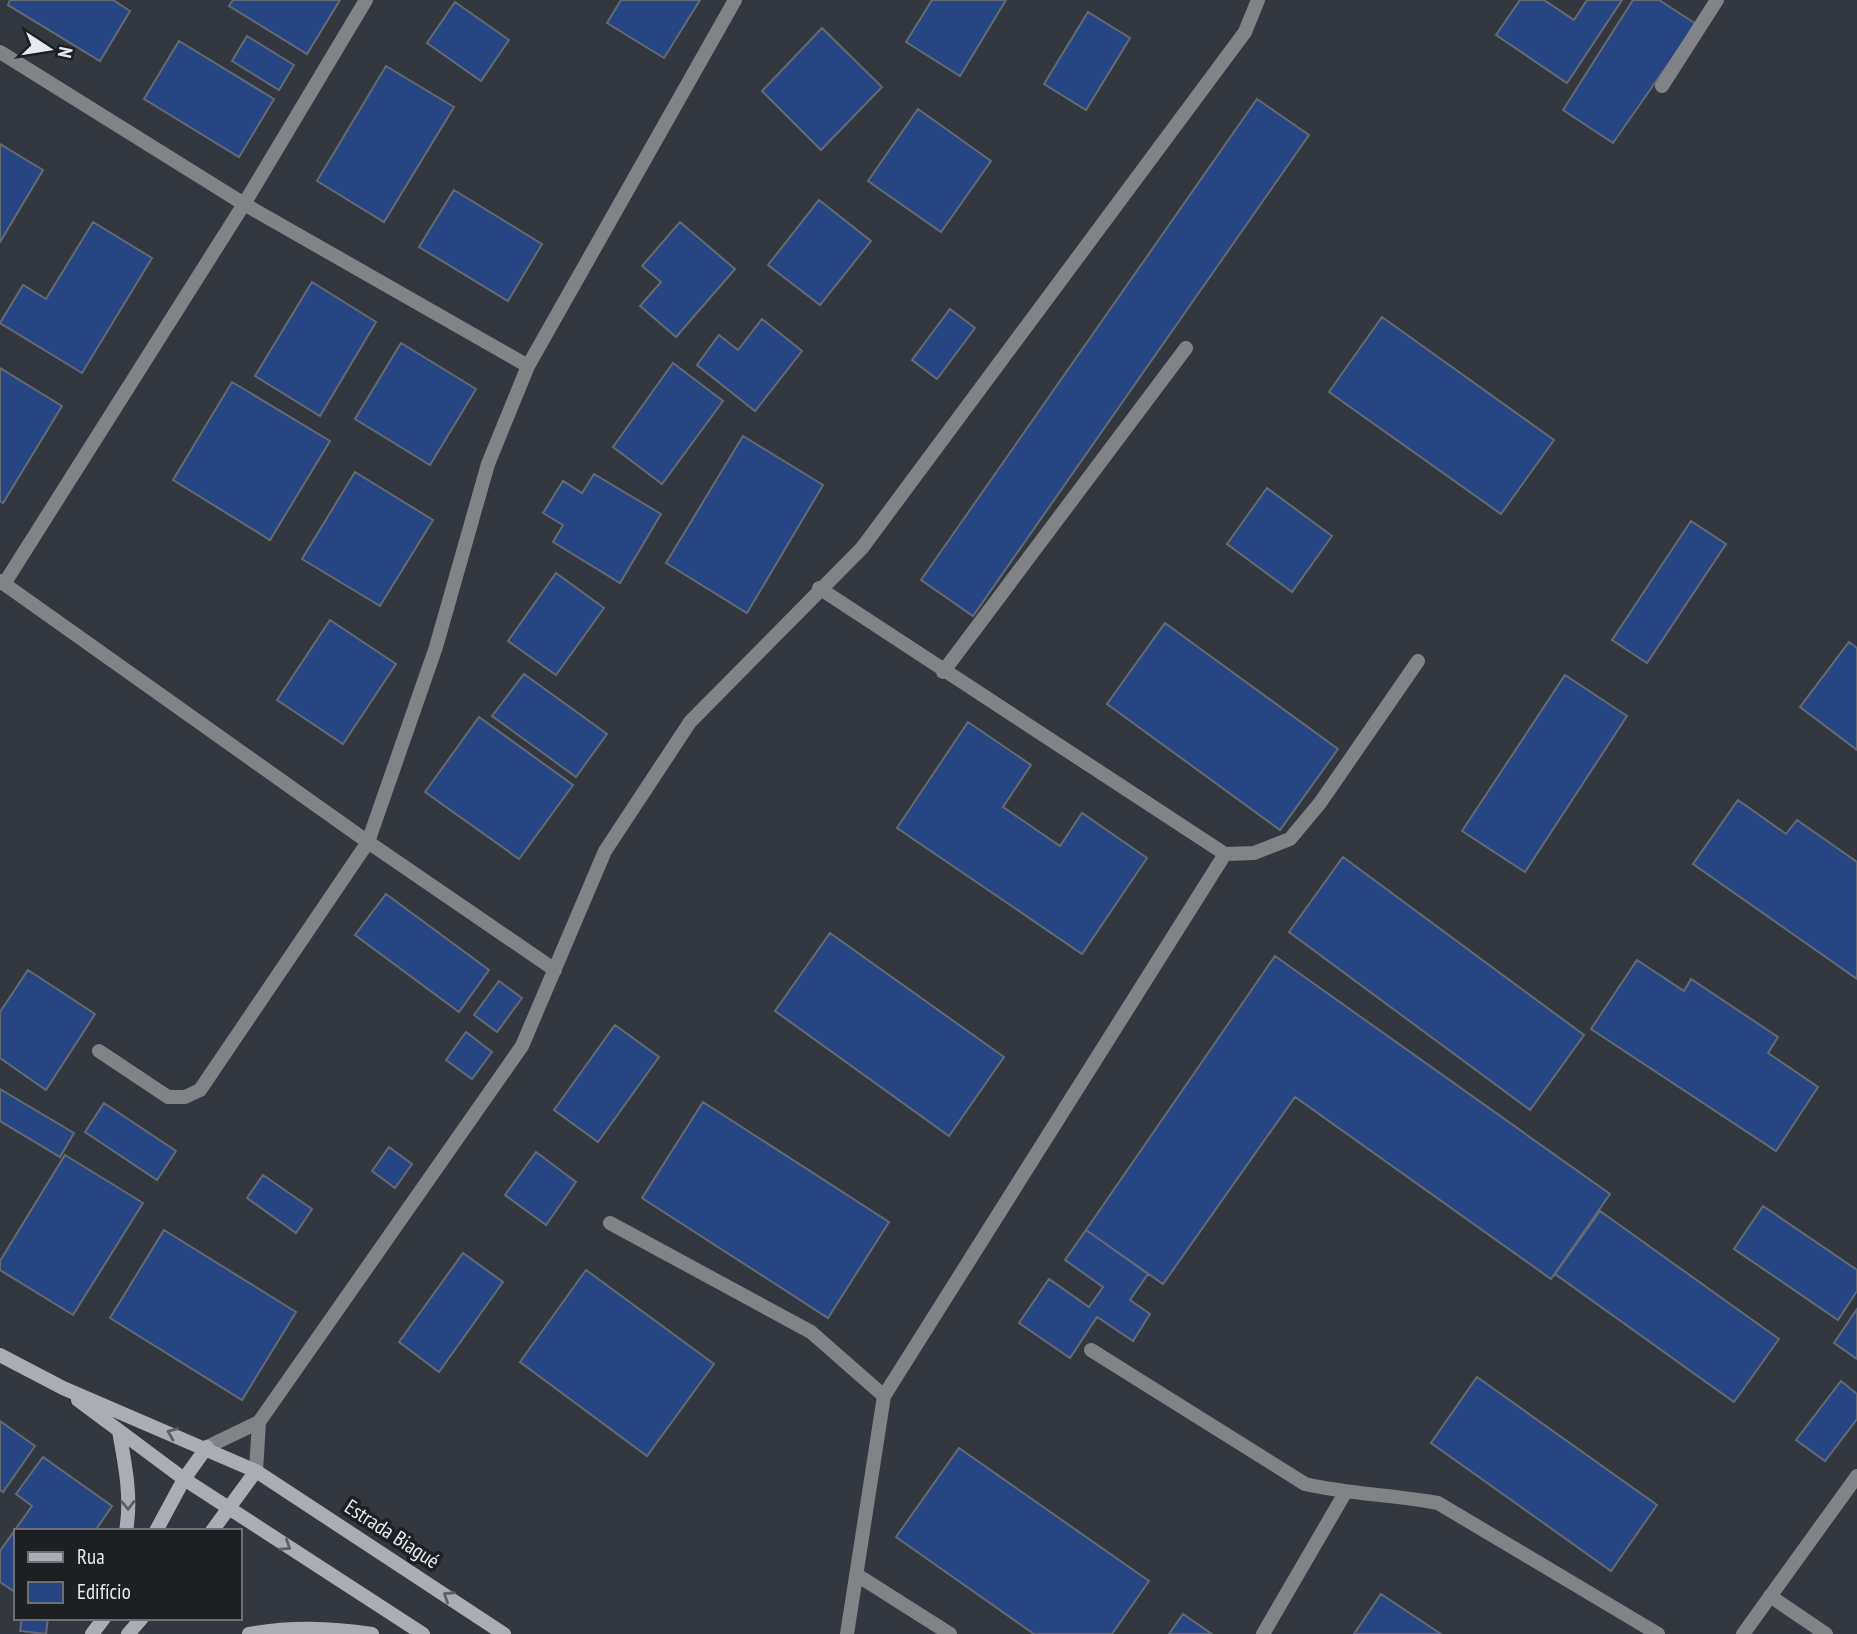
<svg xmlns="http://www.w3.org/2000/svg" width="1857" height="1634" viewBox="0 0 1857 1634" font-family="'PT Sans Narrow',sans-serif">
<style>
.building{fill:#254683;stroke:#646972;stroke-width:2}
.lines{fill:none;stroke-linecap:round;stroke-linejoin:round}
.lane{stroke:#818387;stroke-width:14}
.street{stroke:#818387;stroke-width:14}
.secondary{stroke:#aaadb4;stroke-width:14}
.oneway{stroke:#5c5f64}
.labels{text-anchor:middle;stroke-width:7;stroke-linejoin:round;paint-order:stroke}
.street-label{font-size:21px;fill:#e6e9ee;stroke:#1d1f23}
</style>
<rect width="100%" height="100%" fill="#333840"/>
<path class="building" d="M10 0H113L130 11 100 61 8 5Z
M233 0H340L307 54 229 6Z
M621 0H700L664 58 607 23Z
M932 0H1006L960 76 906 42Z
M1520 0H1544L1574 20 1587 0H1622L1567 83 1496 35Z
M1633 0H1659L1696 24 1613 143 1563 110Z
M455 2 509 40 481 81 427 43Z
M1088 12 1130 38 1086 110 1044 84Z
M822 28 882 87 821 150 762 91Z
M247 36 294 65 279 90 232 61Z
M179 41 274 99 239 157 144 99Z
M386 66 454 107 384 222 317 181Z
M1257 99 1309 135 973 616 921 580Z
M918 109 991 161 941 232 868 181Z
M0 144 43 170 0 242Z
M454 190 542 244 508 301 419 247Z
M819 200 871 241 820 305 768 265Z
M93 222 152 258 82 373 0 323 23 285 46 299Z
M680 222 735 269 676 337 640 306 661 282 642 266Z
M312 282 376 322 320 416 255 376Z
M950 309 975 328 937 379 912 360Z
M1382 317 1554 440 1501 514 1329 392Z
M762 319 802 351 755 411 697 365 719 335 738 350Z
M401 343 476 389 430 465 355 419Z
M673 363 723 401 662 484 613 447Z
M0 368 62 406 3 503 0 501Z
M232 382 330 441 270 540 173 480Z
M743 436 823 485 747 613 666 563Z
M355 472 433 520 380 606 302 559Z
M594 474 661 514 620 583 553 542 563 525 543 513 563 481 582 493Z
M1267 488 1332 536 1292 592 1227 544Z
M1691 521 1726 544 1647 663 1612 640Z
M556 573 604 608 556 675 508 641Z
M330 620 396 664 343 744 277 700Z
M1165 623 1338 749 1280 830 1107 704Z
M1849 642 1857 648V750L1800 707Z
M524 674 607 734 576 777 492 716Z
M1565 675 1627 716 1525 872 1462 831Z
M479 717 573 785 519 859 425 792Z
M968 722 1031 765 1003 807 1060 846 1082 813 1147 858 1082 954 897 828Z
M1738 800 1786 834 1797 820 1857 862V979L1693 864Z
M1343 857 1584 1035 1530 1110 1289 932Z
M386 894 489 970 459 1012 355 935Z
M830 933 1004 1057 949 1136 775 1011Z
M1275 956 1610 1194 1551 1279 1295 1097 1163 1284 1086 1230Z
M1637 960 1684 991 1691 979 1778 1037 1768 1053 1818 1087 1776 1151 1591 1029Z
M28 970 95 1014 46 1090 0 1058V1012Z
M499 981 522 998 497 1032 474 1015Z
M615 1025 659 1057 598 1142 554 1110Z
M466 1032 492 1052 472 1079 446 1060Z
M0 1089 74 1133 60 1157 0 1121Z
M703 1102 889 1222 828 1318 642 1198Z
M104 1103 176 1151 157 1180 85 1132Z
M389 1147 412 1164 395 1188 372 1171Z
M536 1152 576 1182 546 1225 505 1195Z
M65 1155 143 1203 73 1315 0 1270V1261Z
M263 1175 312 1209 296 1233 247 1198Z
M1763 1206 1857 1270V1291L1838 1320 1734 1249Z
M1600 1211 1779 1339 1734 1402 1555 1274Z
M164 1230 296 1312 242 1400 110 1318Z
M1086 1230 1148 1274 1130 1300 1150 1314 1133 1341 1097 1317 1070 1358 1019 1323 1049 1279 1089 1307 1103 1287 1065 1260Z
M463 1253 503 1282 439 1372 399 1342Z
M586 1270 714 1364 647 1456 520 1362Z
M1857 1309V1359L1834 1343Z
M1477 1377 1657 1505 1611 1571 1431 1443Z
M1841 1381 1857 1394V1419L1825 1461 1796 1440Z
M0 1421 35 1446 3 1492 0 1490Z
M959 1448 1149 1581 1112 1634H1034L896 1537Z
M43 1457 112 1506 95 1531H16L15 1592 0 1582V1551L32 1506 16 1494Z
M1381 1594 1441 1634H1354Z
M1183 1614 1212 1634H1169Z
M22 1618H48L46 1634 20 1631Z"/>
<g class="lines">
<path class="lane" d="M1662 86 1717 0
M819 588 1225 854 1254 853 1290 839 1320 803 1418 661
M943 672 1186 348
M99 1051 168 1097H185L200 1090 368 842
M610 1223 811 1332 884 1396 847 1634
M1091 1350 1305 1484C1349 1494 1394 1495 1438 1503L1658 1634
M884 1396 1225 854
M857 1575 950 1634
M1770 1596 1826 1634
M1263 1634 1345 1493
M1743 1634 1857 1476"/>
<path class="street" d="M0 52 244 204 528 366
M0 581 368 842 555 970
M4 584 244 204 366 0
M368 842 436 647 488 464 528 366 735 0
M207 1447 259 1422 522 1046 605 851 690 722 862 548 1245 32 1258 0
M256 1471 259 1422"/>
<path class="secondary" d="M0 1355 63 1388 256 1471 504 1634
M78 1400 184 1479 423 1634
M119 1431C125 1464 132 1498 126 1531
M156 1531 184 1479 207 1447
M212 1531 256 1471
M92 1634 104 1618
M128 1634 142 1618
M249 1634C291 1626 330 1628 372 1634"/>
</g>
<defs><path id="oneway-chevron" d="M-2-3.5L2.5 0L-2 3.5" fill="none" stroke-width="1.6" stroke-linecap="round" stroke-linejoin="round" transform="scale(1.75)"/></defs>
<g class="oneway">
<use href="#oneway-chevron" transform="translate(172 1433) rotate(-158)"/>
<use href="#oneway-chevron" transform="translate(128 1505) rotate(89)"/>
<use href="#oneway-chevron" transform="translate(286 1546) rotate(33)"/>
<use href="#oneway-chevron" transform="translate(448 1596) rotate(-147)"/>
</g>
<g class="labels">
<g class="street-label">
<text transform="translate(392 1534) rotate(33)" y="7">Estrada Biagué</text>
</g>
</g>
<rect x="14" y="1529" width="228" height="91" fill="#1d1f23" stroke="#6d7074" stroke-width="2"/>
<rect x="28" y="1552" width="35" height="10" fill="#aaadb4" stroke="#6d7074" stroke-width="2"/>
<text x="77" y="1564" font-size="21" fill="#e6e9ee">Rua</text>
<rect x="28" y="1582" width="35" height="21" fill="#254683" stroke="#6d7074" stroke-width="2"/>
<text x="77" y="1599" font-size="21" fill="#e6e9ee">Edifício</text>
<g transform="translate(49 49) rotate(102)" stroke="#1d1f23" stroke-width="5" paint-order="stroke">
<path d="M0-5L12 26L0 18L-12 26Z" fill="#e6e9ee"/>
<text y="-10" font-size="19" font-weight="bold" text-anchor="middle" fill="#e6e9ee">N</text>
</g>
</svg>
